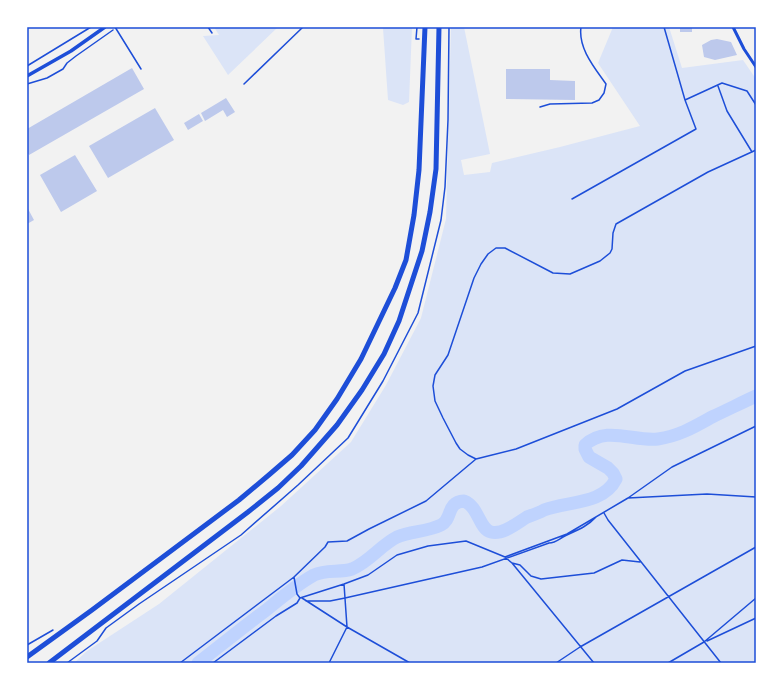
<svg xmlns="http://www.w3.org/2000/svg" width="783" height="690" viewBox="0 0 783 690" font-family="'Libre Baskerville',serif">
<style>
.green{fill:#dbe4f7}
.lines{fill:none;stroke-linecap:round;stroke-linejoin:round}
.river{stroke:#bfd3fe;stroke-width:13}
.building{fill:#bdc9ec}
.path{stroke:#1d4ed8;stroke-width:1.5}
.service{stroke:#1d4ed8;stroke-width:1.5}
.minor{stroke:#1d4ed8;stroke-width:3}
.tertiary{stroke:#1d4ed8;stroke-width:3.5}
.trunk{stroke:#1d4ed8;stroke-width:5}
.neatline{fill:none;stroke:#1d4ed8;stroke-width:1.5}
</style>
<rect width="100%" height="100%" fill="#f2f2f2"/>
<path class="green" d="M214 27H412L409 102 403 105 388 100 383 28H277L228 75 203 36 219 35Z
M451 27H464L490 154 461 160 464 175 490 172 492 163 560 147 640 126 598 63 613 27H669L682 68 743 60 756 79V663H74L87 651 159 604 281 506 351 442 386 385 421 318 446 219Z"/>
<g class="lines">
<path class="river" d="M198 663C220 646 242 628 265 611 281 598 296 585 314 575 326 569 340 573 352 569 369 562 381 545 397 537 411 531 427 532 441 525 453 519 446 502 464 501 479 507 479 529 491 532 503 535 517 523 527 517 533 515 539 513 544 510 567 501 603 505 616 479L613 473 608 468 589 457 585 449V445C606 425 634 442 658 439 679 436 694 427 712 417 727 410 741 403 756 396"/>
</g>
<path class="building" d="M680 27H692V32H680Z
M717 39 731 42 737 55 715 60 704 57 702 45 711 40Z
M132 68 144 89 29 155 27 152V129Z
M506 69H550V80L575 81V100L506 99Z
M226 98 235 112 227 117 223 110 205 121 201 113Z
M155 108 174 140 108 178 89 146Z
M199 114 203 121 188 130 184 123Z
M75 155 97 191 61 212 40 175Z
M27 207 34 220 27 224Z"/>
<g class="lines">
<path class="path" d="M417 27 416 39H419
M27 66 91 27
M27 84 47 78 63 69 67 63 76 56 113 30
M244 84 303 27
M718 86 727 111 752 152
M685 100 722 83 747 91 756 105
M572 199 696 129 685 100 664 27
M476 459 468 455 460 449 456 443 443 418 435 401 433 386 435 375 448 355 474 278 481 264 488 254 496 248H505L553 273 570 274 600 261 610 253 612 249 613 233 616 224 708 172 756 150
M628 498 707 494 756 497
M604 513 608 520 721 663
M506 558 512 563 594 663
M512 563 520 565 531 576 541 579 594 573 622 560 640 562
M294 577 297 594 300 598
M302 598 347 627 410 663
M306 601H330L345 598 482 567 549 543C555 543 558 540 563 537 575 531 587 527 596 517
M707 641 756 618
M27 645 53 630
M67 663 97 641 106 628 139 604 241 535 298 485 348 438 383 381 418 313 441 220 445 187 448 120 449 27
M180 663 294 577 325 547 328 542 347 541 369 529 426 501 476 459 516 449 617 409 685 371 756 346
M213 663 276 616 297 603 300 598 344 584 368 575 397 555 428 546 466 541 505 557 567 534 628 498 672 467 756 426
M329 663 347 627 344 584
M556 663 580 647 756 547
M668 663 704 642 756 598"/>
<path class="service" d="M115 27 141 69
M208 27 212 33
M540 107 550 104 592 103 599 100 604 93 606 84C594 67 578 48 581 27"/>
<path class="minor" d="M733 27 744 49 756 67"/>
<path class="tertiary" d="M27 76 71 51 105 27"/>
<path class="trunk" d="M27 657 92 610 239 500 270 474 292 455 315 430 337 399 361 359 395 288 406 260 414 215 419 170 425 27
M49 663 248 512 278 488 301 466 337 425 362 390 384 354 399 321 422 251 430 212 436 169 439 27"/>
</g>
<rect width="783" height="690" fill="none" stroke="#ffffff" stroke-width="56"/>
<rect x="28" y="28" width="727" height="634" class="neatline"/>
</svg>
